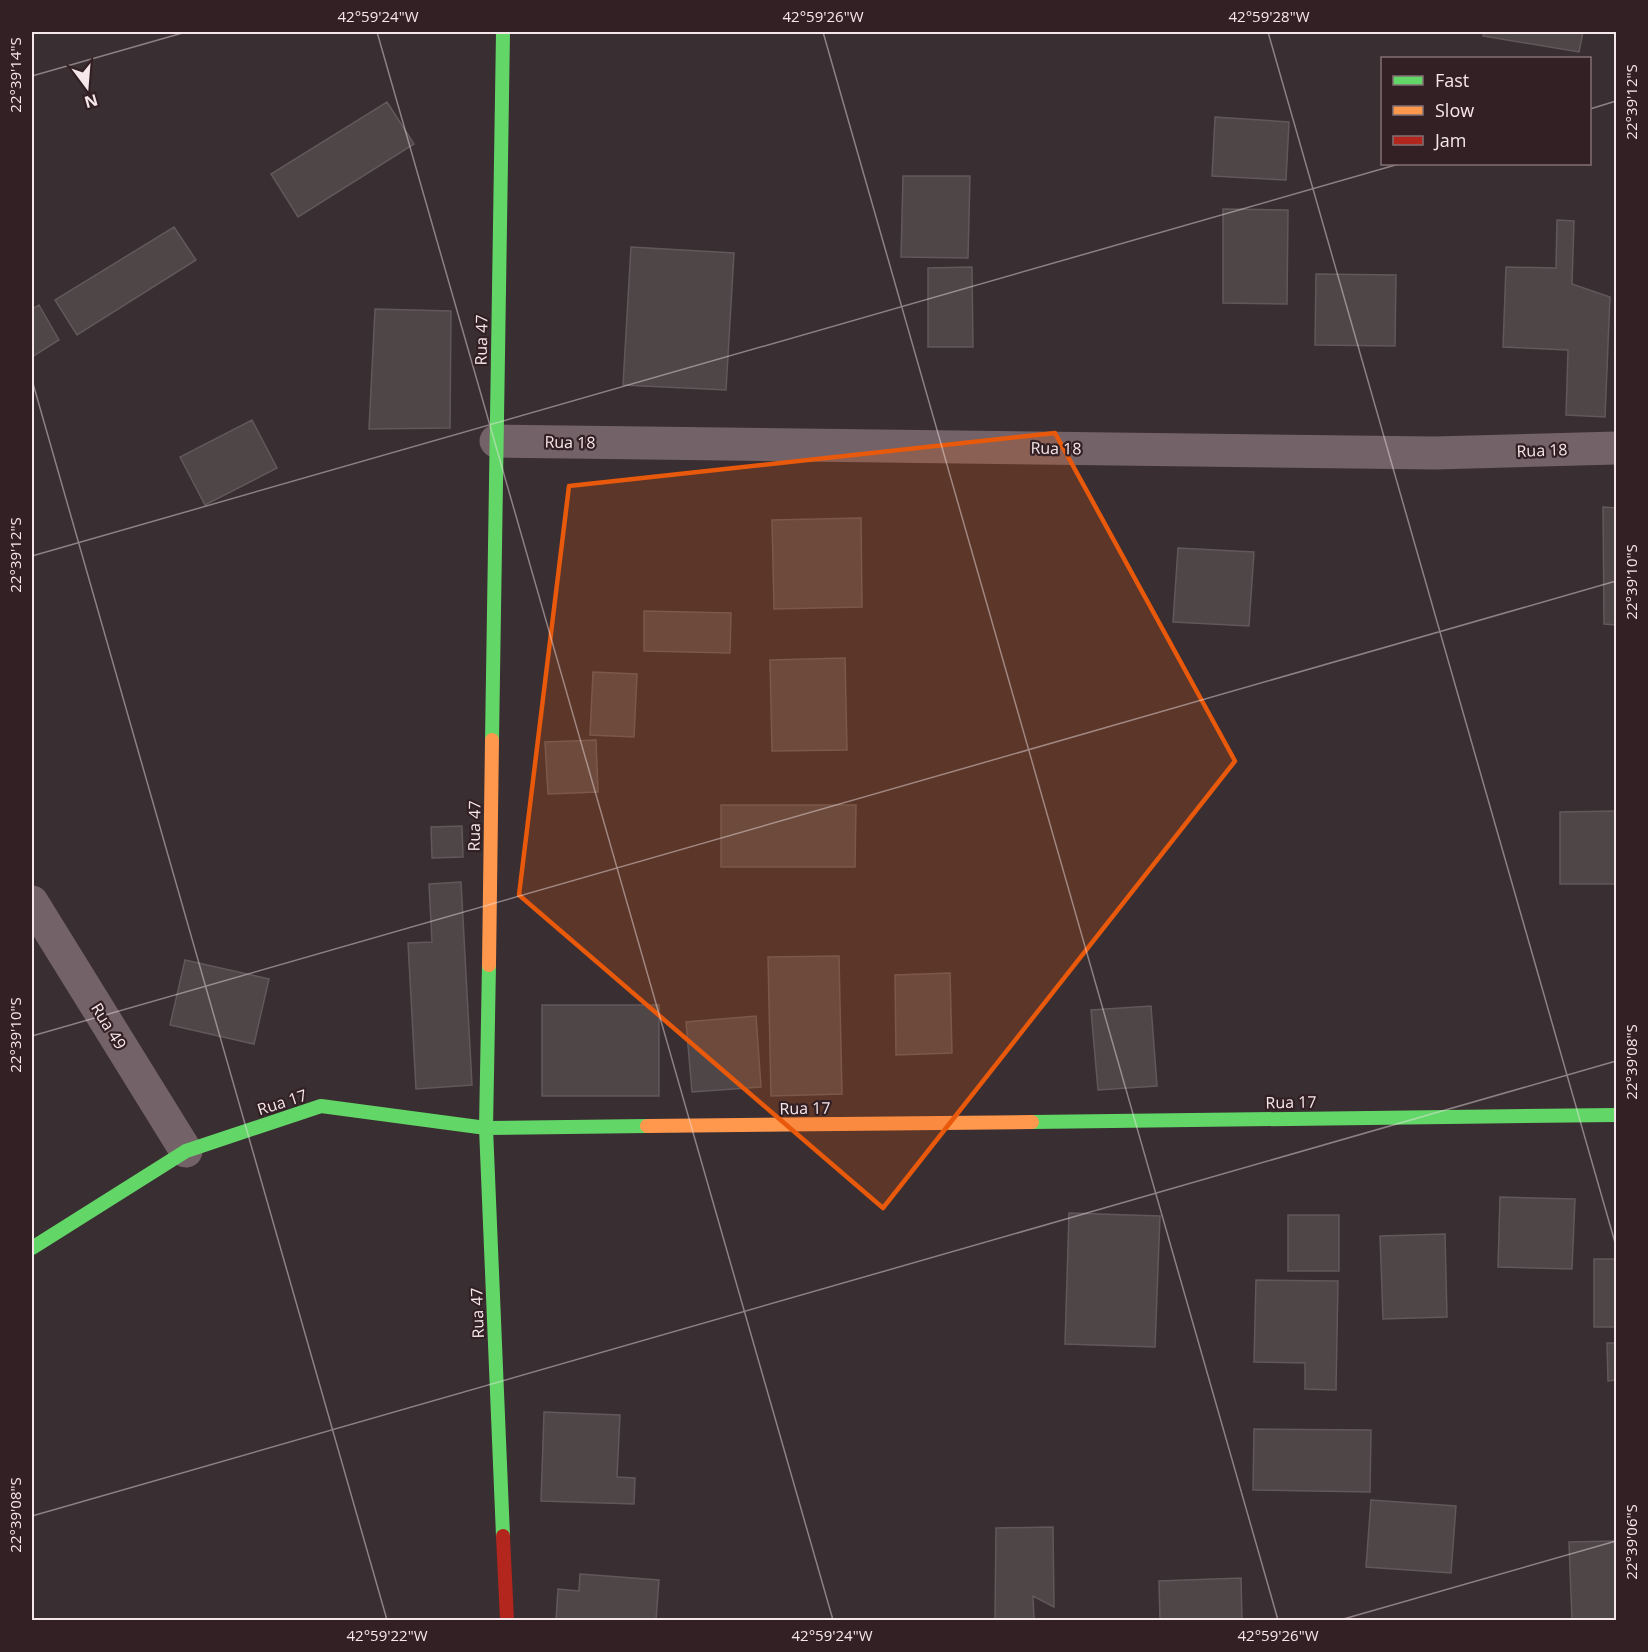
<svg xmlns="http://www.w3.org/2000/svg" width="1648" height="1652" viewBox="0 0 1648 1652" font-family="'Open Sans',sans-serif">
<style>
.building{fill:#4f4648;stroke:#62585b;stroke-width:1.5}
.lines{fill:none;stroke-linecap:round;stroke-linejoin:round}
.street{stroke:#736267;stroke-width:33}
.fast{stroke:#63d668;stroke-width:14}
.slow{stroke:#ff974d;stroke-width:14}
.jam{stroke:#b3261e;stroke-width:14}
.marked{fill:#e8590c;fill-opacity:0.2;stroke:#e8590c;stroke-width:4.5;stroke-linejoin:round}
.ticks{fill:none;stroke:#f5e7ea;stroke-width:1.5;stroke-opacity:0.45}
.labels{text-anchor:middle;stroke-width:4.5;stroke-linejoin:round;paint-order:stroke}
.street-label{font-size:16px;fill:#f5e7ea;stroke:#332025}
.neatline{fill:none;stroke:#f5e7ea;stroke-width:2}
.ticks-label{font-size:15px;text-anchor:middle;fill:#f5e7ea}
</style>
<rect width="100%" height="100%" fill="#392e31"/>
<path class="building" d="M1484 32H1583L1579 52 1483 36Z
M387 102 414 144 298 217 271 174Z
M1215 117 1289 122 1286 180 1212 176Z
M903 176H970L968 258 901 257Z
M1223 209 1288 210 1287 304 1223 303Z
M1557 220 1574 221 1572 284 1610 297 1605 417 1566 415 1568 350 1503 347 1506 267 1556 268Z
M174 227 196 260 77 335 55 300Z
M631 247 734 253 726 390 623 385Z
M972 267 973 347H928V268Z
M1316 274 1396 275 1395 346 1315 345Z
M39 305 59 340 32 357V309Z
M375 309 451 311 450 428 369 429Z
M252 420 277 468 205 505 180 457Z
M1603 507 1616 508V625L1604 624Z
M861 518 862 607 774 609 772 520Z
M1178 548 1254 552 1249 626 1173 622Z
M644 611 731 613 730 653 644 651Z
M845 658 847 750 772 751 770 660Z
M593 672 637 674 634 737 590 735Z
M596 740 598 792 548 794 545 742Z
M721 805H856L855 867H721Z
M1616 811V884H1560V812Z
M462 826 463 857 432 858 431 827Z
M461 882 472 1085 416 1089 408 943 432 942 429 884Z
M839 956 842 1094 771 1096 768 957Z
M185 960 269 979 254 1044 170 1025Z
M950 973 952 1053 896 1055 895 975Z
M542 1005H659V1096H542Z
M1151 1006 1157 1086 1098 1090 1091 1010Z
M756 1016 761 1087 692 1092 686 1022Z
M1500 1197 1575 1199 1572 1269 1498 1267Z
M1069 1213 1160 1216 1155 1347 1065 1344Z
M1288 1215H1339V1271H1288Z
M1445 1234 1447 1317 1383 1319 1380 1236Z
M1594 1259H1616V1327H1594Z
M1256 1280 1338 1281 1336 1390 1305 1389V1363L1254 1362Z
M1607 1343H1616V1380L1608 1381Z
M544 1412 620 1415 617 1477 635 1478 634 1504 541 1501Z
M1254 1429 1371 1430 1370 1492 1253 1490Z
M1371 1500 1456 1506 1451 1573 1366 1567Z
M1053 1527 1054 1607 1033 1596 1034 1620H995L996 1528Z
M1616 1541V1620H1572L1569 1542Z
M580 1574 659 1580 656 1620H556L558 1589 579 1591Z
M1241 1578 1242 1620H1160L1159 1581Z"/>
<g class="lines">
<path class="street" d="M496 441 1435 453 1616 448
M32 902 186 1151"/>
<path class="fast" d="M492 740 503 32
M489 965 486 1128 503 1536
M1032 1122 1616 1115
M32 1248 186 1151 321 1106 486 1128 647 1126"/>
<path class="slow" d="M489 965 492 740
M647 1126 1032 1122"/>
<path class="jam" d="M503 1536 507 1620"/>
</g>
<path class="marked" d="M1055 433 1235 761 883 1208 519 895 569 486Z"/>
<path class="ticks" d="M377 32 833 1620M823 32 1278 1620M1268 32 1616 1246M32 76 186 32M1590 109 1616 101M32 380 387 1620M32 556 1399 164M32 1036 1616 581M32 1516 1616 1061M1340 1620 1616 1541"/>
<g class="labels">
<g class="street-label">
<text transform="translate(481 340) rotate(-89)" y="6">Rua 47</text>
<text transform="translate(570 442) rotate(1)" y="6">Rua 18</text>
<text transform="translate(1056 448) rotate(1)" y="6">Rua 18</text>
<text transform="translate(1542 450) rotate(-2)" y="6">Rua 18</text>
<text transform="translate(474 826) rotate(-89)" y="6">Rua 47</text>
<text transform="translate(109 1026) rotate(58)" y="6">Rua 49</text>
<text transform="translate(282 1102) rotate(-18)" y="6">Rua 17</text>
<text transform="translate(1291 1102) rotate(-1)" y="6">Rua 17</text>
<text transform="translate(805 1108) rotate(-1)" y="6">Rua 17</text>
<text transform="translate(477 1313) rotate(-92)" y="6">Rua 47</text>
</g>
</g>
<rect width="1648" height="1652" fill="none" stroke="#332025" stroke-width="66"/>
<rect x="1381" y="57" width="210" height="108" fill="#332025" stroke="#817074" stroke-width="1.5"/>
<rect x="1393" y="76" width="30" height="9" fill="#63d668" stroke="#817074" stroke-width="1.5"/>
<text x="1435" y="87" font-size="18" fill="#f5e7ea">Fast</text>
<rect x="1393" y="106" width="30" height="9" fill="#ff974d" stroke="#817074" stroke-width="1.5"/>
<text x="1435" y="117" font-size="18" fill="#f5e7ea">Slow</text>
<rect x="1393" y="136" width="30" height="9" fill="#b3261e" stroke="#817074" stroke-width="1.5"/>
<text x="1435" y="147" font-size="18" fill="#f5e7ea">Jam</text>
<g transform="translate(87 87) rotate(164)" stroke="#332025" stroke-width="4.5" paint-order="stroke">
<path d="M0-4.5L10 22L0 15L-10 22Z" fill="#f5e7ea"/>
<text y="-9" font-size="16" font-weight="bold" text-anchor="middle" fill="#f5e7ea">N</text>
</g>
<rect x="33" y="33" width="1582" height="1586" class="neatline"/>
<g class="ticks-label">
<text x="378" y="22">42°59'24"W</text>
<text x="823" y="22">42°59'26"W</text>
<text x="1269" y="22">42°59'28"W</text>
<text transform="translate(16 75) rotate(-90)" y="5">22°39'14"S</text>
<text transform="translate(1632 102) rotate(-90)" y="5">22°39'12"S</text>
<text transform="translate(16 555) rotate(-90)" y="5">22°39'12"S</text>
<text transform="translate(1632 582) rotate(-90)" y="5">22°39'10"S</text>
<text transform="translate(16 1035) rotate(-90)" y="5">22°39'10"S</text>
<text transform="translate(1632 1062) rotate(-90)" y="5">22°39'08"S</text>
<text transform="translate(16 1515) rotate(-90)" y="5">22°39'08"S</text>
<text transform="translate(1632 1542) rotate(-90)" y="5">22°39'06"S</text>
<text x="387" y="1641">42°59'22"W</text>
<text x="832" y="1641">42°59'24"W</text>
<text x="1278" y="1641">42°59'26"W</text>
</g>
</svg>
